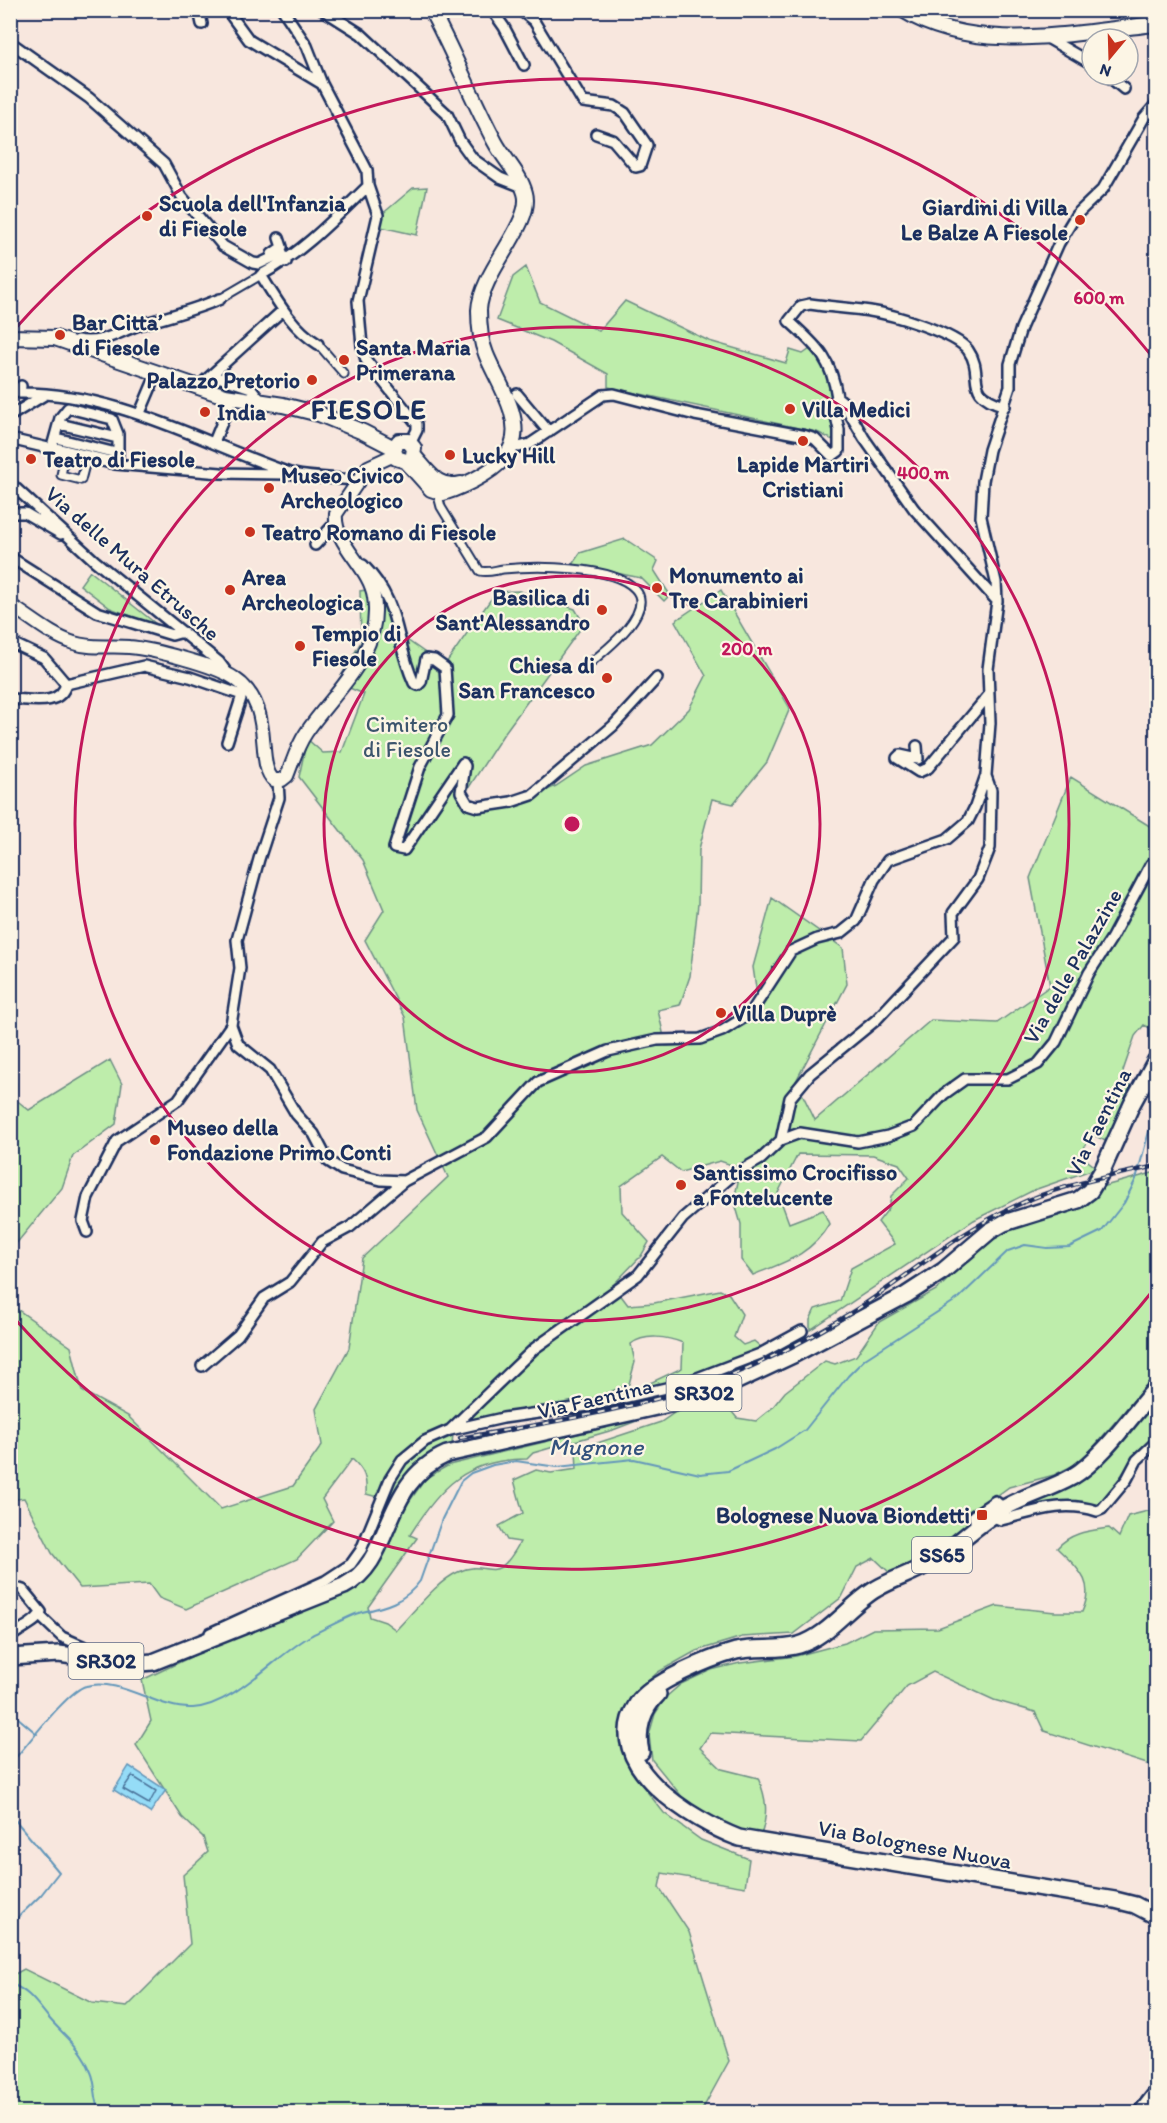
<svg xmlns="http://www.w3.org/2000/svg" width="1167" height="2123" viewBox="0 0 1167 2123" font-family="Itim,sans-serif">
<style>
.green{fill:#beedab;stroke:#6c8e84;stroke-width:1.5}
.water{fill:#95dcf7;stroke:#6497ba;stroke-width:1.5}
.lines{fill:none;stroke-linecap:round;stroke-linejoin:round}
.shore{stroke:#4c749b;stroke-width:1.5}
.stream{stroke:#6497ba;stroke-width:2}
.pedestrian-casing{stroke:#1b2f5e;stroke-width:11}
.minor-casing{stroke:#1b2f5e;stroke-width:14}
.tertiary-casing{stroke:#1b2f5e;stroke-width:16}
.secondary-casing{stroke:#1b2f5e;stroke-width:18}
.primary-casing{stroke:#1b2f5e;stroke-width:20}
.pedestrian{stroke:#fcf5e5;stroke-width:7}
.minor{stroke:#fcf5e5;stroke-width:9}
.tertiary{stroke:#fcf5e5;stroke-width:12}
.secondary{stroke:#fcf5e5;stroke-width:14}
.primary{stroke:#fcf5e5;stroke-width:15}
.rail-casing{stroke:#1b2f5e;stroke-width:4.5}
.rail{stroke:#fcf5e5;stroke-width:2;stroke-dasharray:7;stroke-linecap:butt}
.ring{fill:none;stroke:#c2185b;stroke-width:3}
.poi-dot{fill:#c8321e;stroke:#fcf5e5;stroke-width:2}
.labels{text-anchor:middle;stroke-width:4.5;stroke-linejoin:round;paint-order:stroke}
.shield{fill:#fcf5e5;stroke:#5e6a86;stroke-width:1.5}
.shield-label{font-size:21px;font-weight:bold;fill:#1b2f5e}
.poi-label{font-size:22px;font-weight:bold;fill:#1b2f5e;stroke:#fcf5e5;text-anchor:start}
.street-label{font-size:22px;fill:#1b2f5e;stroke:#fcf5e5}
.park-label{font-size:22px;fill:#3c556d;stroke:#fcf5e5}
.water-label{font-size:24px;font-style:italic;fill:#33527d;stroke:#fcf5e5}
.district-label{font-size:28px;font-weight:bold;letter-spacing:1.5px;fill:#1b2f5e;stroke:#fcf5e5}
.centre{fill:#c2185b;stroke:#fcf5e5;stroke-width:3}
.ring-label{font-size:18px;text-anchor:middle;font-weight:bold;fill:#c2185b;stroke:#fcf5e5;stroke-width:4.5;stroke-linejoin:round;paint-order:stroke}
</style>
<rect width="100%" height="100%" fill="#f8e7de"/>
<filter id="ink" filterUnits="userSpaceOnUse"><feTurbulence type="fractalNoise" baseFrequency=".0167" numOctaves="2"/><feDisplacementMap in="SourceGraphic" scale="12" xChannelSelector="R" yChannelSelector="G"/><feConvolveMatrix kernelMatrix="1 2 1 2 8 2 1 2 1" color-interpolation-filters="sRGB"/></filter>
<g filter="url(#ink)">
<path class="green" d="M427 187 417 235 381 227V215L413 188Z
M526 267 540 302 599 331 625 301 709 341 786 363 790 350 803 354 813 347C833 375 832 406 833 440L817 432 608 387V374L551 342 497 320 513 277Z
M625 539 658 561 654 570 670 595 664 601 641 578 581 566H571L580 553Z
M90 571 160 627 110 608 80 585Z
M384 587 407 640 444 666 496 592 519 591 575 609 584 624 503 735 460 801 474 810 516 804 556 786 586 766 652 745 689 709 706 676 675 621 721 590 790 708 767 762 733 804 712 799 699 849 698 904 690 976 680 1005 658 1010 666 1046C714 1044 721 1038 759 1009L753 967 772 898 843 948 847 984 796 1081 815 1120 931 1020 997 1023 1050 986 1030 878 1071 777 1156 830V1031L1144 1025 1135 1036 1123 1071 1132 1089 1111 1144 1092 1134 1080 1155 1097 1168 1034 1190 974 1220 810 1330V1320L815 1309 840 1301 851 1268 895 1244 878 1222 889 1208 891 1196 909 1178 899 1164 873 1155 798 1154 778 1193 789 1223 823 1210 829 1224C811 1255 785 1262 753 1275L741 1260V1224L734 1200 738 1182 729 1164 720 1161 681 1172 662 1157 621 1186 622 1212 649 1242 641 1256 613 1285 628 1305 654 1303 720 1290 729 1294 742 1314 734 1337 743 1345 754 1341 762 1348 717 1369 637 1394 635 1390 682 1368 683 1343C668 1337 645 1333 631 1344L635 1362 629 1384 588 1401 453 1433 452 1446C422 1455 406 1475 388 1500L366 1494C367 1477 364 1470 352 1459L322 1499 333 1521 297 1559 186 1609 159 1598 149 1584 80 1588 52 1553 24 1498 11 1500V1305L71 1347 82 1391 128 1416 221 1509 293 1486 322 1445 316 1409 349 1348 362 1258 448 1177 417 1110 405 1017 365 940 384 910 363 860 299 777 307 739 323 753 342 752 364 694 337 683 361 642 360 591Z
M110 1060 122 1084 116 1124 73 1156 62 1188 11 1250V1079L16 1083 15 1099 29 1110Z
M1156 1172V1374L1092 1449 1076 1464 1054 1475 1009 1487 975 1512 967 1526 941 1545 891 1574 874 1558 857 1567 842 1597 794 1634 742 1637 696 1651 658 1672 632 1696 625 1728 630 1770 664 1813 701 1840 749 1859 745 1887 662 1873 659 1887 689 1932 729 2061 701 2112H11V1976L24 1969 92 2003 127 2007 190 1944 183 1875 208 1852 203 1837 182 1817 136 1745 151 1721 142 1680 370 1572 406 1506 426 1478 449 1465 647 1417 613 1430 533 1453 527 1459C466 1459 440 1487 410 1535L417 1538 368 1607 370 1617 385 1622 396 1630C413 1613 437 1581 458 1572 490 1557 494 1590 520 1542L507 1540 499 1526 523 1513 514 1480 536 1470 551 1473 577 1469 576 1450 661 1422 677 1411 720 1397 737 1418 756 1421 772 1408 785 1392 825 1361 835 1364 856 1356 879 1322 938 1289 983 1245 1000 1232 1032 1221 1059 1216 1083 1205 1101 1187Z
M1156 1404V1438L1129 1464 1101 1506C1088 1510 1073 1503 1059 1504 1040 1505 1023 1510 1005 1516L1027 1501 1054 1495 1091 1472Z
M1156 1509V1767L1044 1731 1035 1712 994 1700 933 1672 907 1686 861 1741 710 1733 700 1748 722 1769 758 1778C767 1799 768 1814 761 1835L722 1824 688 1804 652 1760 649 1735 655 1714 666 1697 681 1684 711 1670 740 1663 796 1656 845 1643 873 1629 938 1628 997 1606 1055 1612H1082C1096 1581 1078 1569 1057 1548 1071 1532 1089 1531 1109 1528L1119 1537 1128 1516Z"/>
<path class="water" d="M129 1766 166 1790 150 1813 114 1790Z"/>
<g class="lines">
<path class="shore" d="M132 1776 156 1791 149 1804 123 1789Z"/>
<path class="stream" d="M10 1711 37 1734
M10 1764C25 1748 68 1690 86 1686 122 1677 157 1710 193 1708 235 1705 276 1655 312 1635 322 1630 352 1614 362 1612 385 1607 405 1602 420 1581L442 1519 461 1481 471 1473 493 1465 516 1461 557 1467 634 1459 700 1474 728 1471 775 1449 805 1430 848 1376 865 1359 959 1298 1008 1251 1025 1245 1047 1248 1069 1247 1102 1231 1124 1203 1136 1179 1156 1106
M10 1814 59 1872 41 1895 10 1925
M10 1983C31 1993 34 2000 48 2017 66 2038 80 2045 91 2072 97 2085 93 2099 101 2112"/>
<g class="pedestrian-casing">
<path id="pedestrian" d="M220 299 261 275
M318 344 344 374
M66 452 61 475 81 480 87 457
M437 492 441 507 480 571C489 573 495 570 503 569 535 566 613 565 635 589 656 611 606 650 590 663"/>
</g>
<g class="minor-casing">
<path id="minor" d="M199 10 202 24
M227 10 249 40 322 84
M283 10 307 46 322 84 367 170 368 186 378 215 358 301 362 346 366 360 417 424V430L411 442
M323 10 361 34 447 114 460 141 473 159 500 178 523 187
M492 10 504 27 524 65
M520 10 534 21 583 102 614 106 625 113 647 145 640 166 636 167 613 140 596 134
M1044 36 1092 64
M10 42 89 98 164 164 182 197 223 246 253 263 259 264 282 253 286 262
M1107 75 1124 89
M272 254 282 247 279 238
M77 340C102 345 118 332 139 325 167 317 194 310 220 299
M318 344C292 328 277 301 261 275 303 252 334 219 368 186
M212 375 251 388 262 402
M21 386 20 393C117 392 200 442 290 473 309 479 337 477 358 481
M197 388 283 310
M517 394 549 432
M837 397C831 357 817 347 789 321L801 306 810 304C830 307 850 308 870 311 892 314 955 333 968 350 986 376 961 393 1005 406
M837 397 843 402 864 438 914 509 997 601
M68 408 112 419 118 434V463L52 447 60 418Z
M140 413 157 373
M10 416 46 394
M60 424 114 437
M56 438 116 453
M10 439 115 464 221 473 287 474
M214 442 232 398
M512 445 519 447 530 444 603 395 614 394 695 415 806 436 815 439 832 456 839 451V430L833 402 837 397
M10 483 95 561 219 662 228 674
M10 513H25L61 534
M315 545 336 522
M10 557 97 612 172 635 183 632
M363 565C402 605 393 636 414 683L418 685 421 682 426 659 434 660 445 668 448 715 420 767 394 848 404 850 463 763 465 766 461 792 468 804 478 807 511 802 532 795 613 726 657 678
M10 642 44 658 66 684
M10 699C29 699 60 708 66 684L144 666 190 677 242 695
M227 742 244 689
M917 746 918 759 900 755 897 758 919 772 928 768 988 696
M278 781 279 798 259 859 237 940 240 968 231 1025 238 1044 270 1070 296 1114 314 1134 328 1161 342 1170 381 1180 404 1181 487 1137 538 1082 608 1051 657 1040 700 1039 722 1031 750 1014 791 951 817 939 841 933 856 921 874 880 888 860 947 839 968 821 975 807 986 775 990 723 988 669 997 601 996 582 981 517 983 481 989 450 1010 387V364L1021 328 1059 243 1076 215 1103 189 1144 118 1156 104
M781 1140 800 1133 858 1142 888 1136 914 1126 944 1094 965 1079H1008L1038 1064 1056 1042 1089 973 1111 939 1151 864 1156 861
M87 1232 83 1221 88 1197 117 1141 178 1100 231 1025
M202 1366 238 1335 264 1298 290 1282 322 1242 350 1227 404 1181
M450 1430 535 1348 638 1275 683 1218 733 1175 761 1159 781 1140 790 1098 810 1074 876 1020 954 937 953 913 978 879 990 848 991 790 986 776
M991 1516 1001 1520C1034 1512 1062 1500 1097 1511L1102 1509 1127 1479 1137 1460 1156 1442
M976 1527 974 1515 995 1501 1004 1508
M10 1586 23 1590 41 1612C38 1623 19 1628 10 1638
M40 1616 62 1637 87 1648 101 1658
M210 1633 325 1581 351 1564 361 1550 390 1479 402 1460 425 1441 450 1430 503 1418 588 1406 679 1385 760 1354 802 1331"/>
</g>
<g class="tertiary-casing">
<path id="tertiary" d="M10 605C30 617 51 636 74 643 91 649 111 645 129 647 152 649 215 665 234 678 277 706 254 764 274 780H282L287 776C293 761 297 746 306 733 334 691 383 655 374 597 370 567 333 544 336 514L368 467 394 455"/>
</g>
<g class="secondary-casing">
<path id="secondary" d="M431 10C454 53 472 99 495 142 504 159 520 174 525 193 534 223 481 271 479 310 479 325 480 340 486 354 496 380 523 416 512 445 504 468 465 486 443 493L431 489 406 461 396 458 394 448 399 441H408L414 448 413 455C428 471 437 490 461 484
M903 10C977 56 1075 32 1156 24
M10 337 55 338 225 396 283 405 319 414 363 432 394 448"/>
</g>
<g class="primary-casing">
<path id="primary" d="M1156 1388C1132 1415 1103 1458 1072 1477 1051 1489 1027 1495 1006 1507 979 1522 959 1544 933 1561 915 1573 894 1578 876 1589 850 1604 829 1636 799 1645 779 1651 756 1646 736 1651 711 1658 651 1682 637 1704 598 1764 694 1821 739 1838L1115 1900 1135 1905 1156 1916
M10 1657 59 1654 129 1664 153 1662 344 1586C395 1560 380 1483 447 1454L674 1403 735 1382 793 1355 906 1295 943 1271 990 1231 1004 1223 1078 1200 1090 1191 1102 1171 1132 1104 1156 1060
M641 1752C636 1731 642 1709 658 1694
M1142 2112 1156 2094"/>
</g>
<use href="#pedestrian" class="pedestrian"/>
<use href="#minor" class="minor"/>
<use href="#tertiary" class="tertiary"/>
<use href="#secondary" class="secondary"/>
<use href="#primary" class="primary"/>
<g class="rail-casing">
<path id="rail" d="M460 1438C555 1422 676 1403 763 1361 793 1347 825 1329 854 1311 908 1277 955 1234 1013 1207 1058 1185 1108 1177 1156 1166"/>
</g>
<use href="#rail" class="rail"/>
</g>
</g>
<g class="ring">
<circle cx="572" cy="824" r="248"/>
<circle cx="572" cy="824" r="497"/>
<path d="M1155 1288A745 745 0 0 1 14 1318M14 330A745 745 0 0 1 1155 360"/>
</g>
<g class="poi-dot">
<circle cx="147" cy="216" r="6"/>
<circle cx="1080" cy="220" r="6"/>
<circle cx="60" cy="335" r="6"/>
<circle cx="344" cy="360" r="6"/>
<circle cx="312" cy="380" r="6"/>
<circle cx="790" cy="409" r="6"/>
<circle cx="205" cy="412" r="6"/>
<circle cx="803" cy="441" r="6"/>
<circle cx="450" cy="455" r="6"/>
<circle cx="31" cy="459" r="6"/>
<circle cx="269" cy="488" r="6"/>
<circle cx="250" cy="532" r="6"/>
<circle cx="657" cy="588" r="6"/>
<circle cx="230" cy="590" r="6"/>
<circle cx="602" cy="610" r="6"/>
<circle cx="300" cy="646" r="6"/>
<circle cx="607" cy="678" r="6"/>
<circle cx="721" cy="1013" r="6"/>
<circle cx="155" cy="1140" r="6"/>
<circle cx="681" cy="1185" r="6"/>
<rect x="976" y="1509" width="12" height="12" rx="3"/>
</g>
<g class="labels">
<g class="shield">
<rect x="666.5" y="1375" width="75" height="36" rx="4.5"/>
<rect x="912" y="1537" width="60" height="36" rx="4.5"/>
<rect x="68.5" y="1643" width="75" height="36" rx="4.5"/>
</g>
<g class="shield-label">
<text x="704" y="1400">SR302</text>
<text x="942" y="1562">SS65</text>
<text x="106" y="1668">SR302</text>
</g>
<g class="poi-label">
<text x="159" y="211">Scuola dell'Infanzia<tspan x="159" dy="25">di Fiesole</tspan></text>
<text x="1068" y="215" text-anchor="end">Giardini di Villa<tspan x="1068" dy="25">Le Balze A Fiesole</tspan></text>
<text x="72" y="330">Bar Citta’<tspan x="72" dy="25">di Fiesole</tspan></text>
<text x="356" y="355">Santa Maria<tspan x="356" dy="25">Primerana</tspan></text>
<text x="300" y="388" text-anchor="end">Palazzo Pretorio</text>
<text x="802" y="417">Villa Medici</text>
<text x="217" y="420">India</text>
<text x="462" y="463">Lucky Hill</text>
<text x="43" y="467">Teatro di Fiesole</text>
<text x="803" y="472" text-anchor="middle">Lapide Martiri<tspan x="803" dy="25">Cristiani</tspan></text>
<text x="281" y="483">Museo Civico<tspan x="281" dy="25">Archeologico</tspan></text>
<text x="262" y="540">Teatro Romano di Fiesole</text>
<text x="669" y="583">Monumento ai<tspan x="669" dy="25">Tre Carabinieri</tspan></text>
<text x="242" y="585">Area<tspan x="242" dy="25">Archeologica</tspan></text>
<text x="590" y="605" text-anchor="end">Basilica di<tspan x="590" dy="25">Sant'Alessandro</tspan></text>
<text x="312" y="641">Tempio di<tspan x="312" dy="25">Fiesole</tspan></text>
<text x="595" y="673" text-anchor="end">Chiesa di<tspan x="595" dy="25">San Francesco</tspan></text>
<text x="733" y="1021">Villa Duprè</text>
<text x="167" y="1135">Museo della<tspan x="167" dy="25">Fondazione Primo Conti</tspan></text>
<text x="693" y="1180">Santissimo Crocifisso<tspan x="693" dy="25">a Fontelucente</tspan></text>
<text x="970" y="1523" text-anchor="end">Bolognese Nuova Biondetti</text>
</g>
<g class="street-label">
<text transform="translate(133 563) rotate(41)" y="8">Via delle Mura Etrusche</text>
<text transform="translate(1072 966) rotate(-60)" y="8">Via delle Palazzine</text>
<text transform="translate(1098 1122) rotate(-63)" y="8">Via Faentina</text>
<text transform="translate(595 1398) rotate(-13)" y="8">Via Faentina</text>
<text transform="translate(915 1844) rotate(10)" y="8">Via Bolognese Nuova</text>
</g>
<g class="park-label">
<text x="407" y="732">Cimitero<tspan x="407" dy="25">di Fiesole</tspan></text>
</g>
<g class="water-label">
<text x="596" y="1455">Mugnone</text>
</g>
<g class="district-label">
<text x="369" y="419">FIESOLE</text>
</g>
</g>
<circle cx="572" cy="824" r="9" class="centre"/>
<g class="ring-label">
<text x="1099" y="304">600 m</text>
<text x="923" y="479">400 m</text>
<text x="747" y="655">200 m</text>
</g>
<rect width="1167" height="2123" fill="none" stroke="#fcf5e5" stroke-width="36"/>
<rect x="18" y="18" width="1131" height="2087" fill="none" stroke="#1b2f5e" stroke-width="2" filter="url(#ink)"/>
<g transform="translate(1110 57) rotate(199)"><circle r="28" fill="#fcf5e5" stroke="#a2a6af" stroke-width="1.5"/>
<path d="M0-4.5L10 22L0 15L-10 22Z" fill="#c8321e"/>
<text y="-9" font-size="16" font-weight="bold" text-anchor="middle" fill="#1b2f5e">N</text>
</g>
</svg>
